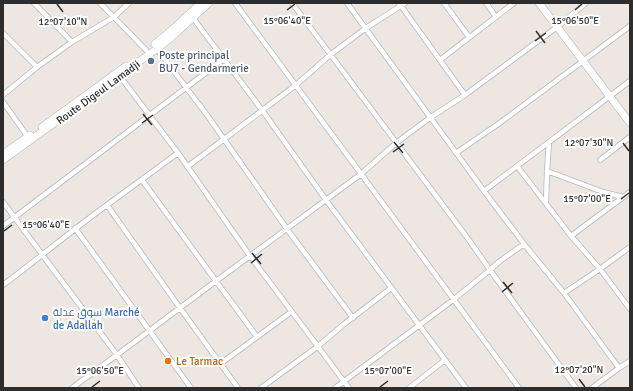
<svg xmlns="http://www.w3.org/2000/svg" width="633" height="391" viewBox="0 0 633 391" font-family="Signika,Cairo,sans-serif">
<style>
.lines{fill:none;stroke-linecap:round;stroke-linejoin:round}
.street-casing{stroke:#b4b8c0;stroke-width:6}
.secondary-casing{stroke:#b4b8c0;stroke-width:8}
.street{stroke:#fff;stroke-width:4.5}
.secondary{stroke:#fff;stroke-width:7}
.ticks{fill:none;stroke:#2d2d2d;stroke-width:1.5}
.service-dot{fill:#5c6f8a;stroke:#fff;stroke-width:1.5}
.shop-dot{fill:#3f7fe0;stroke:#fff;stroke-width:1.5}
.food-dot{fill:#e8710a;stroke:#fff;stroke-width:1.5}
.labels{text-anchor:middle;stroke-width:4;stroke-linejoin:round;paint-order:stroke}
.service-label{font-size:11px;fill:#4e5e75;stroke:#fff;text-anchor:start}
.street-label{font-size:11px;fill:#2d2d2d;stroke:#fff}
.shop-label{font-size:11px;fill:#366cbe;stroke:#fff;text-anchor:start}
.food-label{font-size:11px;fill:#c56008;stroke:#fff;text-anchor:start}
.ticks-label{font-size:10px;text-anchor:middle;fill:#2d2d2d;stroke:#fff;stroke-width:4;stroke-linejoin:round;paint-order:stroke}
</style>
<rect width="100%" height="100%" fill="#eee7e1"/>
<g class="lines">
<g class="street-casing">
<path id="street" d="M34 3 72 42
M100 3 146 50
M235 3 519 388
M292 3 469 240 490 270 576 388
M347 3 484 191 524 244 564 293 619 368
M399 3 465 95
M444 3 469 37
M486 3 496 17
M193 18 262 110 326 200 466 388
M3 33 37 67
M157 49 207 115 287 229 353 318
M440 60 514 3
M119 75 178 153 250 256 349 388
M3 95 37 67 72 42 114 17 129 3
M3 102 28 137
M178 153 107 205 180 308 238 388
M456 153 501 122 630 26
M600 160 630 137
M517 166 571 236 600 269 630 309
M187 167 296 85 330 55 366 28 405 3
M547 171 603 192 623 197
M142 180 257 337 291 312
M484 191 630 81
M3 202 117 355 139 388
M546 203 547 171 549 142
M3 226 224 59
M75 228 191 388
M571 236 630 192
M3 285C38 259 71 231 107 205
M564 293 600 269 630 247
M220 364 257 337
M72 388 133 343 216 281 361 174 396 143 431 117 465 95 557 27 586 3
M261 388 317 347 343 325 391 288
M335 388 453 300 490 270 500 261 524 244
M409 388 445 360
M592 388 619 368 630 361"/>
</g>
<g class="secondary-casing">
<path id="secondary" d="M539 3 630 123
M155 44 173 29 201 3
M42 127 126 66
M3 154 30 135
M3 160 162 45 176 33 209 3"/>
</g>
<use href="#street" class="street"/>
<use href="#secondary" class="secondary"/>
</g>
<path class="ticks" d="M57 4 63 12M287 10 295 4M575 10 582 4M536 31 545 43M535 41 546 33M143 114 152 125M142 123 153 115M394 142 403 153M623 143 629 151M393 152 404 144M621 199 629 193M4 231 12 225M252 253 261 264M251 263 262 254M503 282 512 293M502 292 513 283M579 379 585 387M92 387 100 381M380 387 388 381"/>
<circle class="service-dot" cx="151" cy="61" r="4"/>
<circle class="shop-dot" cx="45" cy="318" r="4"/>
<circle class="food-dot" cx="168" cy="361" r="4"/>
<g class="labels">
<g class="service-label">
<text x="159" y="59">Poste principal<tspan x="159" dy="13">BU7 - Gendarmerie</tspan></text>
</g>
<g class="street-label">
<text transform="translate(98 92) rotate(-36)" y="4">Route Digeul Lamadji</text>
</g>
<g class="shop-label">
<text x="53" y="316">سوق عدلة Marché<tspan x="53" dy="13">de Adallah</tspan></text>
</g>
<g class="food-label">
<text x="176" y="365">Le Tarmac</text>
</g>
</g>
<g class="ticks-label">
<text x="287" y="24">15°06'40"E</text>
<text x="575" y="24">15°06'50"E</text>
<text x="63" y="25">12°07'10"N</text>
<text x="589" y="146">12°07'30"N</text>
<text x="587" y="202">15°07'00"E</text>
<text x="46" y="228">15°06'40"E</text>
<text x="579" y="373">12°07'20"N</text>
<text x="100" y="374">15°06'50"E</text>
<text x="388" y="374">15°07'00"E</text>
</g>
<rect width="633" height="391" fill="none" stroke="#2d2d2d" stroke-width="8"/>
</svg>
